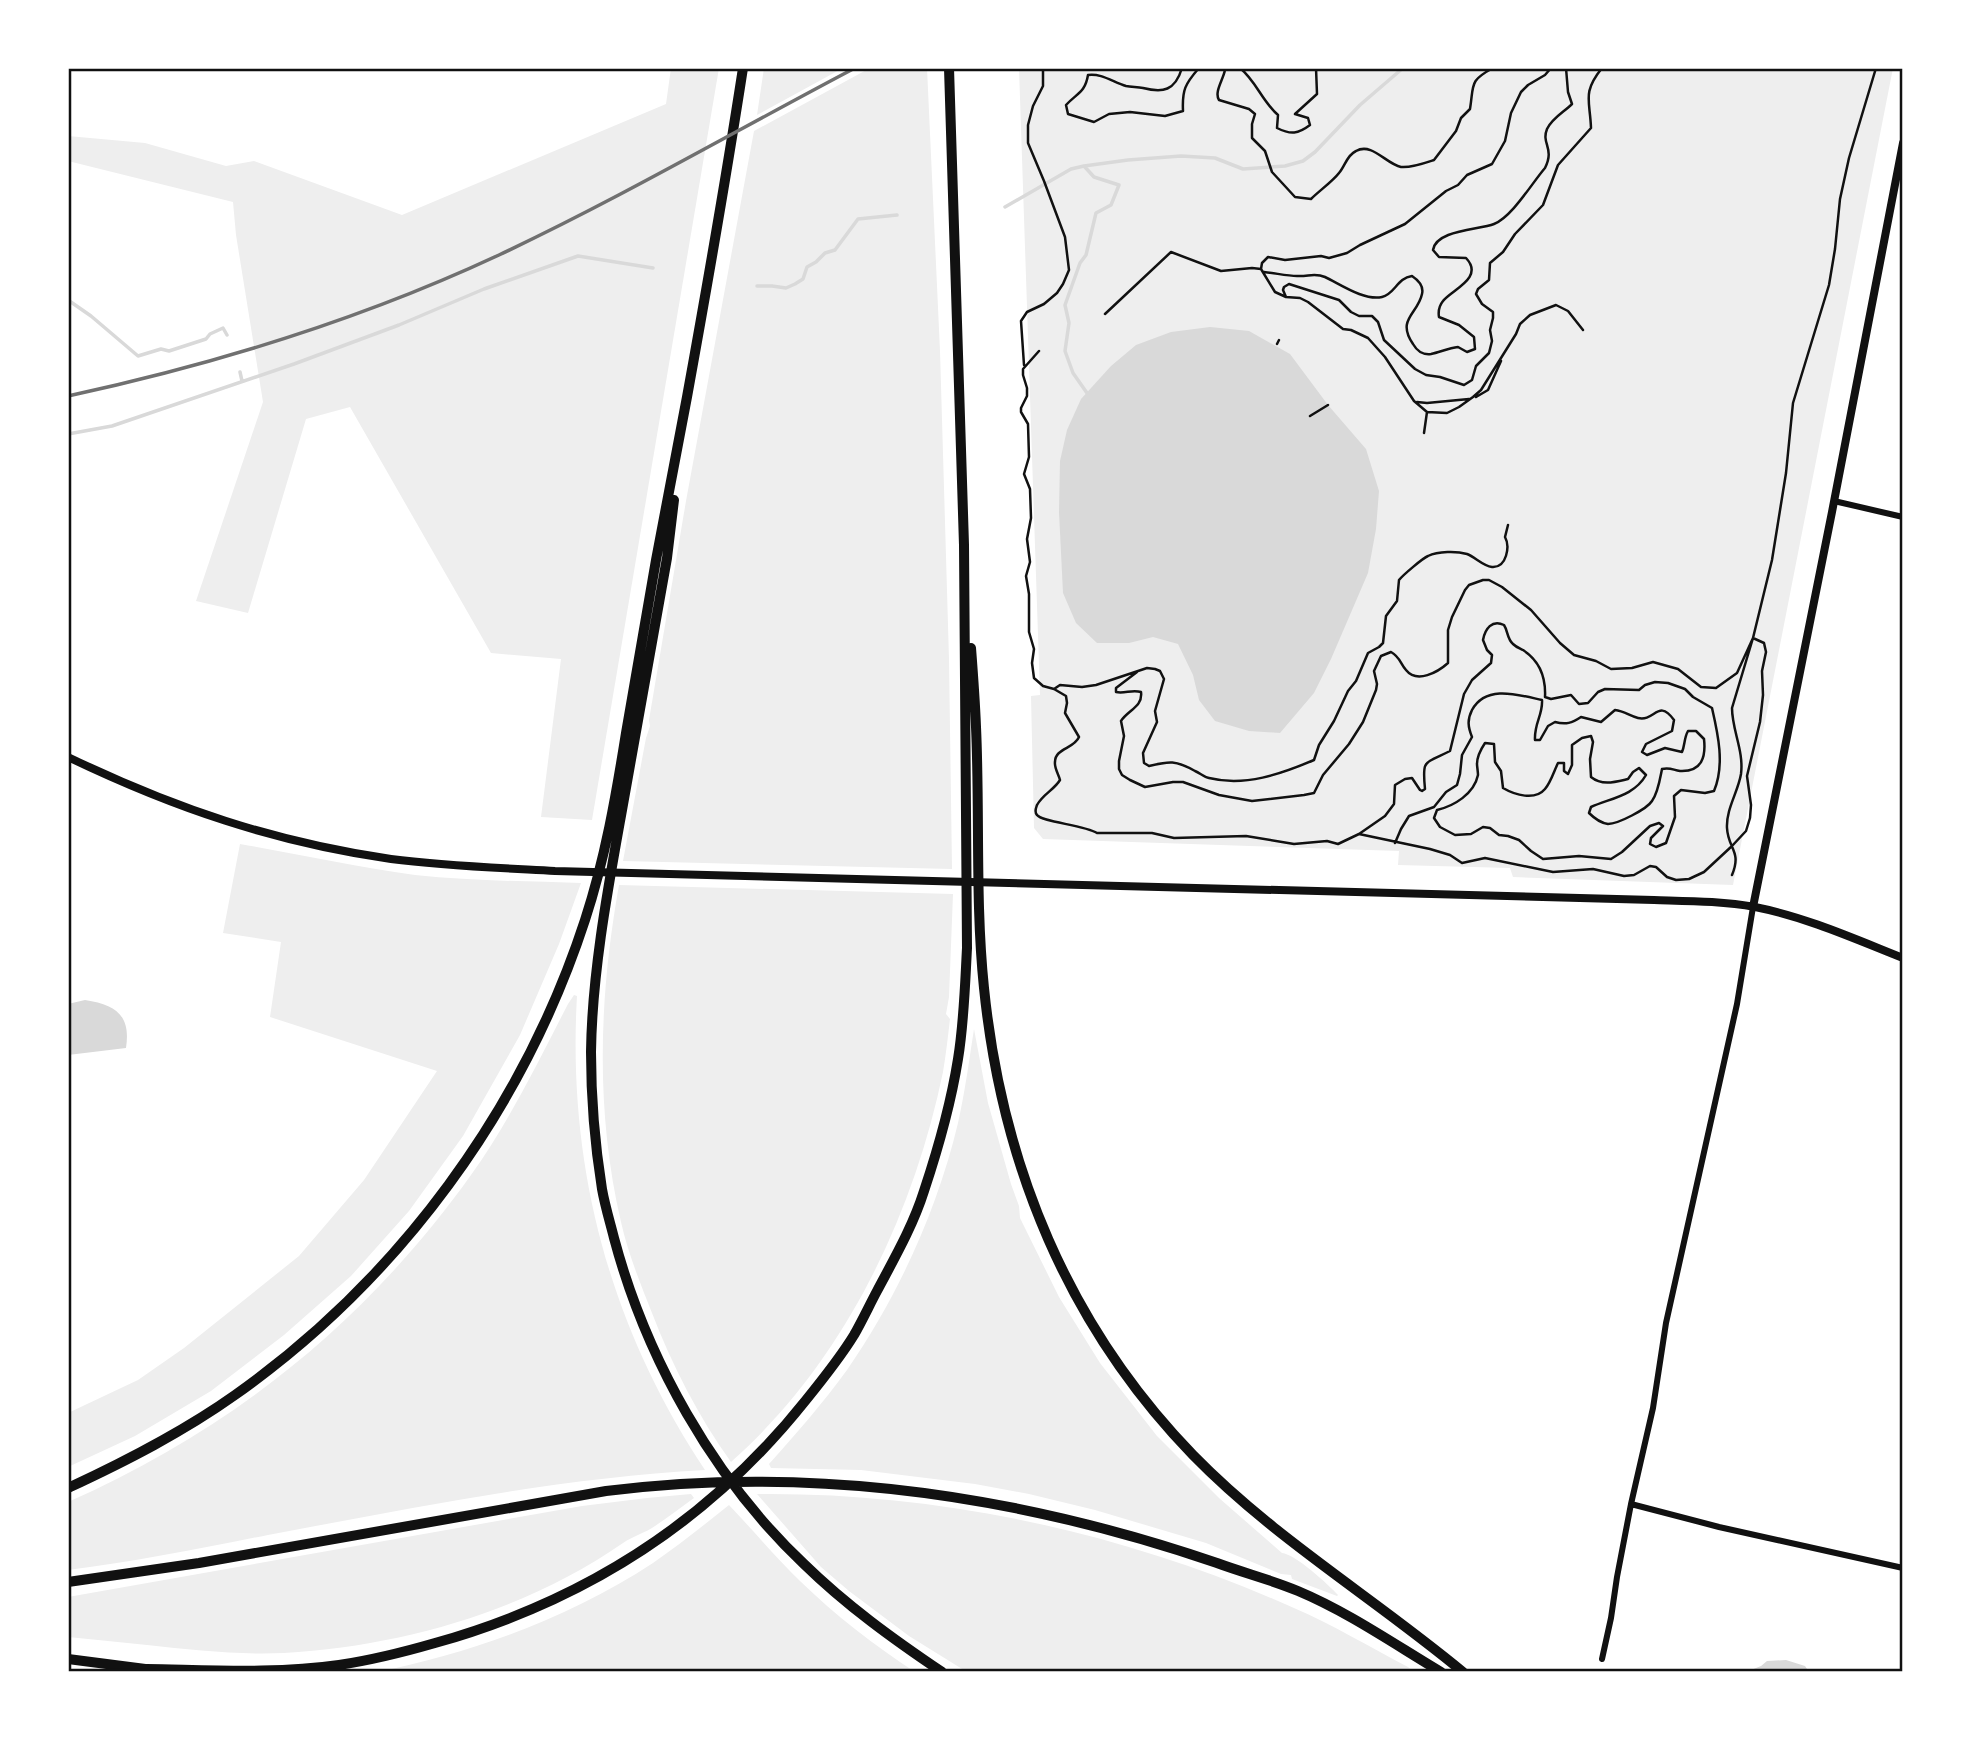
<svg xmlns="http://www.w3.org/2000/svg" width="1971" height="1740" viewBox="0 0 1971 1740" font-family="'Noto Sans',sans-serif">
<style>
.green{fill:#eee}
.water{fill:#d9d9d9}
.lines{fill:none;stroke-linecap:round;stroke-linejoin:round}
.stream{stroke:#d9d9d9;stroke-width:3.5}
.path{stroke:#111;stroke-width:2.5}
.minor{stroke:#111;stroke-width:6}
.secondary{stroke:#111;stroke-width:8}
.motorway{stroke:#111;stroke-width:10}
.rail{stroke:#707070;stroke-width:3.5}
.neatline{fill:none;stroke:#111;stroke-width:2.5}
</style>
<rect width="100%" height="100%" fill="#fff"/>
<path class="green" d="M671 68H719L592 820 541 817 561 659 491 653 350 407 306 419 248 613 196 601 263 402 236 235 233 202 68 161V136L145 143 226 166 254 161 402 215 666 104Z
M764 68H843L757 115Z
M870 68H927L940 351 949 659 952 869 623 861 646 738 650 726 649 720 686 501 754 131Z
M1019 68H1893L1733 885 1513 877 1510 868 1398 865 1399 851 1043 839 1034 828 1031 696 1040 695Z
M240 844C298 854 356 867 415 875 470 881 526 881 581 883L559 944 520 1035 463 1136 409 1211 351 1276 284 1335 211 1391 135 1436 68 1467V1413L138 1380 184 1348 299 1256 364 1180 437 1071 270 1017 281 942 223 933Z
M619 885 953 894 949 997 946 1014 950 1019C948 1036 946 1054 943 1072 913 1217 843 1363 731 1462 698 1416 672 1365 652 1313 640 1283 628 1253 621 1222 595 1110 599 997 619 885Z
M574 995 577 996C567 1167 610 1327 705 1470 557 1478 412 1508 268 1535 202 1548 135 1562 68 1570V1502C234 1428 365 1323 471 1175 509 1122 538 1062 568 1004Z
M974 1029 988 1103 1011 1184 1019 1206 1020 1218 1059 1297 1100 1363 1157 1436 1219 1498 1282 1553C1295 1554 1328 1584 1338 1595L1337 1596 1292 1579 1291 1575 1281 1574 1206 1543 1095 1510 1029 1494 975 1484 861 1470 771 1468 769 1464C796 1434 823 1403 847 1370 898 1296 937 1211 958 1123 965 1092 969 1061 974 1029Z
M691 1494 694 1498C681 1507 669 1517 655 1526 645 1533 633 1536 623 1543 525 1611 403 1646 284 1653 238 1655 193 1650 147 1645 121 1642 95 1640 68 1637V1597L582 1506 647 1498Z
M757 1494C941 1492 1126 1533 1294 1608 1333 1625 1370 1647 1408 1667L1414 1672H967L909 1636 849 1591 821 1567Z
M729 1505C753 1530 775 1557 800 1581 835 1615 875 1646 915 1672H377C475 1652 569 1618 653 1563 679 1545 704 1525 729 1505Z"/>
<path class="water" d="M1210 327 1249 331 1290 354 1328 405 1366 449 1379 491 1376 529 1368 573 1331 659 1314 693 1280 733 1249 731 1215 721 1199 700 1193 675 1178 644 1153 637 1129 643H1097L1076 623 1063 593 1059 512 1060 461 1067 430 1081 399 1111 366 1136 345 1171 332Z
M85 1000C116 1005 131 1015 126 1048L68 1055V1004Z
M1786 1660 1805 1666 1809 1672H1746L1761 1666 1767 1661Z"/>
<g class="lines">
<path class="stream" d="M1084 166 1094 177 1119 185 1111 205 1096 213 1086 255 1080 263 1065 305 1069 323 1065 351 1073 373 1087 393
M1005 207 1071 169 1084 166 1128 160 1181 156 1215 158 1243 169 1285 166 1303 161 1315 152 1360 105 1403 68
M757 286H772L786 288 795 284 803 279 807 267 816 262 825 253 835 250 858 219 897 215
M68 300 91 316 138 356 161 349 169 351 206 339 210 334 223 328 227 335
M240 372 242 381
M68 434 112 426 294 364 399 325 484 289 578 256 653 268"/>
<path class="path" d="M1182 68C1175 91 1163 93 1143 88 1137 87 1131 87 1126 86 1113 82 1101 73 1088 75 1085 93 1077 93 1066 105L1068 114 1094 122 1109 114 1130 112 1165 116 1183 111C1182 90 1185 84 1199 68
M1234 68 1225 70C1223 80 1214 92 1219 100L1249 109 1255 114 1252 124V138L1265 151 1272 172 1295 197 1311 199C1319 191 1333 181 1339 173 1345 166 1347 155 1356 151 1372 142 1386 164 1401 167 1411 168 1425 163 1434 160L1456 131 1461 118 1470 109C1474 84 1469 81 1493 68
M1240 68C1256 81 1262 101 1278 115L1277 128C1291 135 1298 134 1310 125L1308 118 1295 114 1317 94 1316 68
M1261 269 1262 263 1268 257 1285 260 1321 256 1329 258 1347 253 1360 245 1405 224 1446 191 1458 185 1467 175 1492 164 1505 141 1511 113 1521 92 1528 85 1545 75 1551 68
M1264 272C1275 273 1287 276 1297 276 1308 277 1314 272 1325 277 1340 284 1364 301 1382 297 1395 294 1397 278 1412 276 1418 280 1424 286 1422 294 1418 314 1396 319 1413 344 1417 351 1423 355 1431 354 1440 352 1449 348 1458 347L1467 352 1475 349 1474 337 1459 325 1439 317C1438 311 1439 306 1443 301 1451 290 1485 278 1466 258L1439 257 1433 250C1436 230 1478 230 1494 224 1512 217 1532 183 1545 168 1555 148 1541 144 1547 129 1552 118 1564 112 1572 104L1568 92 1566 68
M1286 297 1283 290 1284 287 1289 284 1339 300 1351 312 1359 316H1372L1378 322 1384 340 1415 369 1426 375 1440 377 1464 385 1472 380 1476 366 1489 353 1492 341 1490 330 1493 318V312L1482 304 1476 294 1478 289 1489 280 1490 263 1503 252 1515 234 1543 205 1558 165 1591 128C1590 100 1582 93 1602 68
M1105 314 1171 252 1221 271 1252 268 1261 269 1275 292 1286 297 1300 298 1308 302 1343 329 1351 330 1368 338 1385 357 1414 401 1427 412 1424 433
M1277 344 1279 340
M1039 351 1023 369V375L1027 388V396L1021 408V412L1028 424 1029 457 1024 474 1030 489 1031 518 1027 539 1030 562 1026 576 1029 594V632L1034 649 1032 663 1034 678 1043 686 1054 689 1060 685 1082 687 1096 685 1147 668 1155 669 1160 671 1164 679 1155 711 1157 722 1143 753 1144 763 1149 766C1169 761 1176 760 1195 771 1200 773 1204 777 1209 778 1245 787 1281 774 1314 760L1319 745 1334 721 1348 691 1356 681 1368 653 1379 647 1383 643 1386 616 1397 601 1399 580C1403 575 1423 558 1428 556 1438 551 1457 551 1467 554 1475 557 1483 566 1492 567 1507 568 1510 546 1505 537L1508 525
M1024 365 1021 321 1027 312 1044 304 1057 293 1063 284 1069 270 1065 237 1044 181 1028 143V125L1033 106 1043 86V68
M1476 397 1488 390 1501 361
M1417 402 1427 403 1469 399
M1427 412 1447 413 1459 407 1473 397 1481 390 1516 334 1520 324 1530 315 1556 305 1568 311 1583 330
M1310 416 1328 405
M1054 689 1066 696 1067 703 1065 713 1079 737C1074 749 1055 748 1055 762 1054 768 1059 775 1060 780 1054 790 1043 794 1037 805 1036 808 1034 812 1037 815 1042 822 1084 825 1097 833H1152L1174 838 1246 836 1294 844 1327 841 1338 844 1359 834 1430 849 1450 855 1462 863 1485 858 1553 872 1593 869 1624 876 1634 875 1650 866 1656 867 1667 877 1676 880 1689 879 1704 872 1732 846 1746 831 1750 818 1751 805 1747 776 1760 722 1763 695 1762 671 1766 652 1764 643 1753 638 1737 673 1716 688 1701 687 1678 669 1653 662 1632 668 1611 669 1596 661 1574 655 1560 643 1531 610 1502 587 1489 580H1483L1469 585 1465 590 1452 617 1448 630V663C1438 672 1417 684 1406 670 1400 663 1400 657 1391 652L1381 656 1374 671 1377 684 1376 690 1363 722 1349 744 1323 775 1314 793 1304 795 1252 801 1219 795 1183 782H1173L1145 787 1130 780 1122 775 1119 769V761L1124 736 1121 721C1128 710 1143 707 1141 692 1132 689 1125 694 1116 692V688L1137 672
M1359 834 1385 816 1394 804 1395 785 1405 779 1412 778 1420 790 1422 791 1425 789C1422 759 1424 764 1450 751L1464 694 1472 680 1491 663 1492 655 1487 650 1483 640C1485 629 1492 619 1504 625 1508 631 1507 639 1513 644 1516 647 1519 648 1523 650 1540 661 1546 677 1545 697L1551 699 1571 695 1579 704 1588 703 1598 692 1605 689 1639 690 1645 685 1655 682 1668 683 1685 689 1693 697 1712 708C1718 734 1725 765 1714 791L1705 793 1681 790 1674 796 1675 817 1666 843 1656 847 1650 844 1651 838 1663 826 1659 823 1650 826 1622 852 1611 859 1579 856 1543 859 1531 851 1519 840 1508 836 1499 835 1490 828 1483 827 1471 834 1455 835 1440 827 1434 818 1437 810C1454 806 1474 794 1478 775 1478 772 1477 766 1477 764 1477 756 1481 749 1485 743L1494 744 1495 762 1501 771 1503 788C1515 795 1535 801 1545 789 1551 782 1554 771 1558 763H1564V771L1568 774 1572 765V745L1582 738 1591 736 1593 742 1590 759 1591 777C1602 786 1615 782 1628 779L1633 772 1639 768 1646 775C1634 796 1611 798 1591 807L1589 813C1594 818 1601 823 1608 824 1618 824 1647 809 1652 801 1658 793 1660 779 1662 769 1670 767 1673 770 1680 771 1702 772 1706 757 1704 739L1696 731H1688C1684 738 1685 745 1682 752L1665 748 1647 755 1642 752 1646 744 1672 731 1674 720C1658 698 1655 722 1638 718 1630 716 1624 711 1615 710L1601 722 1581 717C1572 723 1566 725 1555 722L1548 726 1540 740H1535C1534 723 1543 715 1542 700 1519 695 1486 684 1472 710 1467 720 1468 727 1472 737L1462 755 1460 774 1457 785 1446 792 1434 807 1409 816 1401 829 1395 843
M1732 875C1742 851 1728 849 1727 828 1726 809 1738 792 1741 774 1744 751 1732 730 1732 708L1753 638 1772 560 1786 473 1793 403 1829 285 1835 249 1840 199 1849 158 1876 68"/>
<path class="minor" d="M1834 501 1903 517
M1631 1504 1719 1527 1903 1568
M1602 1659 1611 1618 1617 1577 1631 1504 1653 1408 1666 1323 1737 1004 1753 907"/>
<path class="secondary" d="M68 757C174 808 274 842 391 859 445 866 500 868 555 871L1654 900C1687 901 1722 901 1755 907 1806 917 1855 939 1903 958
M1753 907 1832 512 1903 143"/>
<path class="motorway" d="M674 500 667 558C652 642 637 726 622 810 608 888 592 973 591 1052 591 1097 595 1145 602 1189 605 1206 610 1222 614 1238 646 1358 713 1478 804 1564 846 1605 893 1639 942 1672
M971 648C973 674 975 701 976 727 980 814 975 901 984 988 1002 1165 1068 1326 1193 1455 1274 1538 1374 1598 1463 1672
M68 1488C126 1461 183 1432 235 1395 399 1279 523 1110 585 920 605 859 616 796 626 733 636 675 646 618 656 560 666 506 677 451 687 397 707 287 726 178 743 68
M68 1582 199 1563 606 1491C813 1465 1021 1496 1217 1563 1244 1573 1272 1580 1298 1591 1348 1612 1394 1644 1441 1672
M68 1659 153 1670
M147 1669C211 1670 276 1674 339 1665 372 1660 404 1652 435 1643 585 1601 709 1522 806 1400 823 1379 840 1358 854 1335 862 1321 869 1306 877 1291 894 1259 913 1226 924 1191 938 1149 951 1103 958 1059 964 1023 965 985 967 948L964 545 949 68"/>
<path class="rail" d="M68 396C216 364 362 319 499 255 620 198 737 130 855 68"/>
</g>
<rect width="1971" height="1740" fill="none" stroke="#ffffff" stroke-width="140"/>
<rect x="70" y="70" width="1831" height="1600" class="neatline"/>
</svg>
